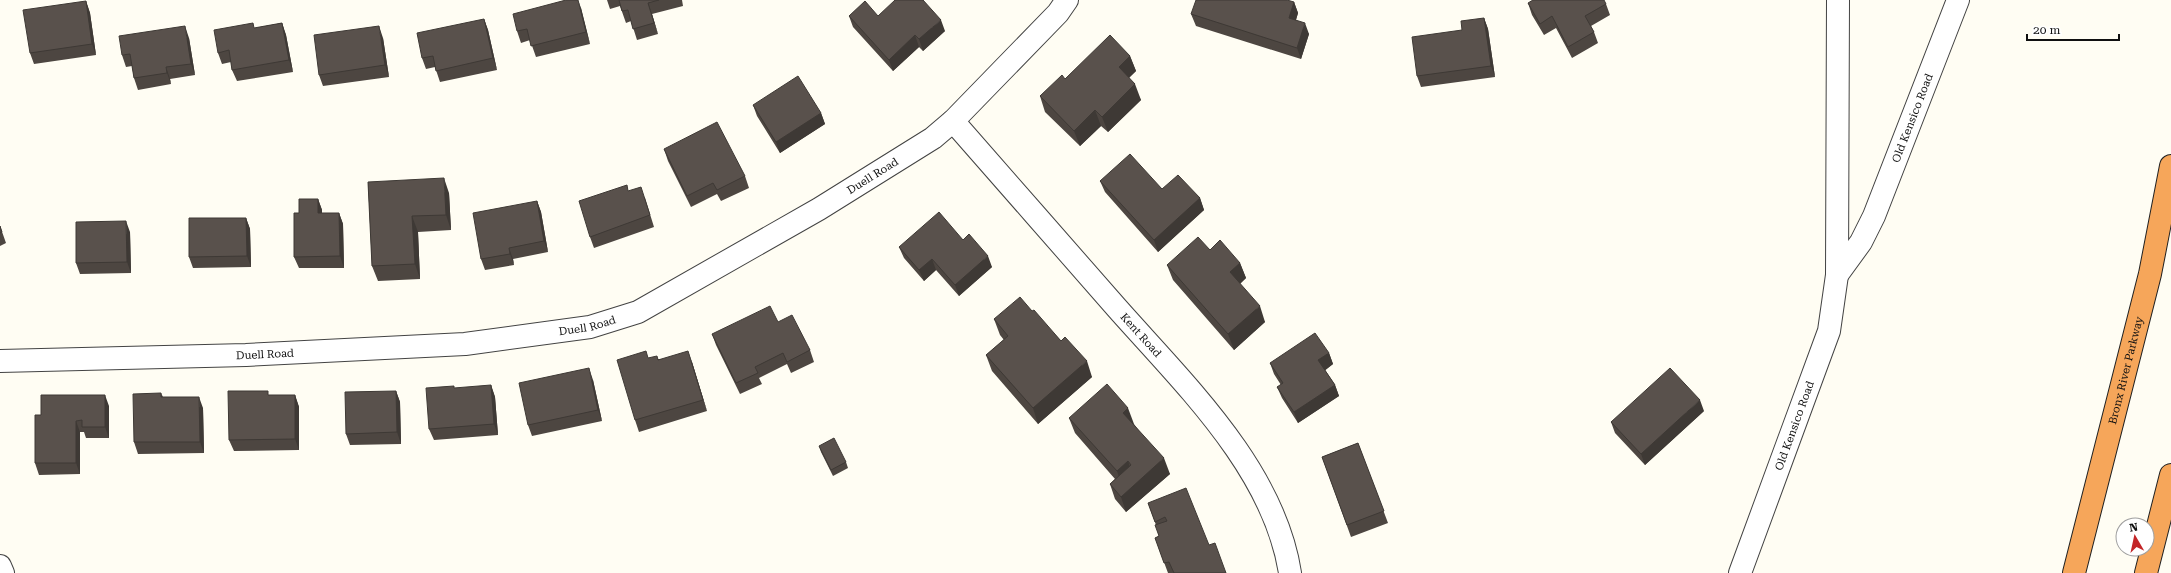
<svg xmlns="http://www.w3.org/2000/svg" width="2171" height="573" viewBox="0 0 2171 573" font-family="'Roboto Serif',serif">
<style>
.lines{fill:none;stroke-linecap:round;stroke-linejoin:round}
.street-casing{stroke:#434343;stroke-width:24}
.highway-casing{stroke:#212121;stroke-width:24}
.street{stroke:#fff;stroke-width:22}
.highway{stroke:#f6a65a;stroke-width:22}
.wall{fill:#4d4641}
.shaded-wall{fill:#3e3935}
.building{fill:#59514c;stroke:#3e3935}
.labels{text-anchor:middle;stroke-width:4;stroke-linejoin:round;paint-order:stroke}
.street-label{font-size:11px;fill:#101010;stroke:#fff}
</style>
<rect width="100%" height="100%" fill="#fffdf3"/>
<g class="lines">
<g class="street-casing">
<g id="street">
<path id="s1" d="M953 121C1007 183 1062 245 1116 307 1184 384 1274 469 1290 573"/>
<path id="s2" d="M1837 275 1861 242 1874 216 1958 0"/>
<path id="s3" d="M0 361 246 355 465 344 590 327 638 312 819 209 933 138 953 121 1058 13 1067 0"/>
<path d="M0 566 3 573"/>
<path id="s4" d="M1740 573 1829 331 1837 275 1838 0"/>
</g>
</g>
<g class="highway-casing">
<g id="highway">
<path id="s5" d="M2074 573 2150 274 2171 166"/>
<path d="M2146 573 2171 475"/>
</g>
</g>
<use href="#street" class="street"/>
<use href="#highway" class="highway"/>
</g>
<path class="wall" d="M607 0H682L683 6 652 14 658 34 637 40 631 21 626 23 620 6 610 9Z
M86 1 90 13 96 55 34 64 30 53Z
M1294 2 1298 13 1296 20 1309 34 1301 59 1196 26 1191 14Z
M1528 3 1606 4 1610 15 1591 26 1594 32 1598 43 1572 58 1556 28 1544 35 1532 15Z
M581 8 590 44 536 57 530 40 521 43 517 31Z
M849 16H878L945 31 923 51 919 47 893 71 853 27Z
M1484 18 1488 29 1495 77 1421 87 1417 76 1462 30Z
M484 19 488 30 497 70 440 82 435 67 426 69 422 58Z
M282 23 286 35 293 72 237 81 232 70 231 62 222 64 218 53 255 28Z
M189 38 195 75 170 79 171 84 138 90 134 78 132 66 126 67 122 55Z
M383 38 389 77 323 86 319 75Z
M1130 56 1136 71 1129 78 1141 100 1108 132 1101 126 1080 146 1045 112 1040 96 1065 79Z
M753 105 821 113 825 124 780 153 757 116Z
M664 149 745 176 749 188 721 201 717 194 691 207 668 161Z
M1100 181 1162 189 1200 198 1204 210 1158 252 1105 192Z
M368 182 449 193 451 230 418 232 420 279 378 281 372 266Z
M629 191 645 198 654 227 594 248 590 237Z
M318 199 322 210V213H339L343 224 344 268H299L294 257 299 213Z
M537 201 541 212 548 252 513 259 514 265 485 270 481 259Z
M246 218 250 229 251 267 193 268 189 257Z
M0 226 6 243 0 246Z
M130 232 131 273 80 274 76 263Z
M963 240 992 267 959 296 936 270 924 281 904 258 899 247Z
M1210 250 1240 263 1246 278 1240 284 1265 322 1234 350 1173 280 1167 265Z
M1032 311 1061 341 1092 377 1038 424 992 371 986 355 1004 340 1000 335 994 319Z
M778 322 810 350 814 362 791 373 787 364 759 378 762 384 740 394 716 345 712 334Z
M1329 353 1333 364 1325 370 1335 385 1339 396 1298 423 1282 398 1277 387 1281 385 1274 374 1270 363Z
M648 358 692 362 707 411 639 432 635 420Z
M593 380 602 421 532 436 528 425Z
M491 385 495 397 498 435 434 440 429 429Z
M396 391 400 402 401 444 350 445 346 434Z
M161 393 163 397 203 408 204 453 138 454 134 442Z
M269 395H295L299 407V450L234 451 229 440Z
M109 406V438H86L84 432H80V474L39 475 35 463 41 415Z
M1704 411 1645 465 1615 433 1611 422Z
M1069 418 1134 424 1170 474 1126 512 1115 499 1110 484 1115 479 1075 433Z
M1358 443 1388 523 1351 537 1322 457Z
M819 446 846 462 848 468 833 476 821 452Z
M1148 503 1209 545 1226 573H1168L1155 538 1159 536 1156 525Z"/>
<path class="shaded-wall" d="M578 0 581 8 590 44 586 32Z
M86 1 90 13 96 55 92 44Z
M1294 2 1298 13 1293 29 1289 18Z
M648 3 652 14 658 34 654 23Z
M1484 18 1488 29 1495 77 1491 66Z
M484 19 488 30 497 70 493 58Z
M941 20 945 31 923 51 919 39Z
M282 23 286 35 293 72 289 60Z
M1305 23 1309 34 1301 59 1297 48Z
M185 26 189 38 195 75 191 64Z
M379 26 383 38 389 77 385 65Z
M915 35 919 47 893 71 889 60Z
M1130 56 1136 71 1124 82 1119 67Z
M166 67 170 79 171 84 167 73Z
M1135 84 1141 100 1108 132 1102 117Z
M1095 110 1101 126 1080 146 1074 131Z
M821 113 825 124 780 153 776 142Z
M444 178 449 193 451 230 446 215Z
M1200 198 1204 210 1158 252 1154 240Z
M318 199 322 210V224L318 213Z
M537 201 541 212 548 252 544 241Z
M339 213 343 224 344 268 340 256Z
M412 216 418 232 420 279 415 264Z
M246 218 250 229 251 267 247 256Z
M126 221 130 232 131 273 127 262Z
M509 248 513 259 514 265 510 254Z
M988 256 992 267 959 296 955 285Z
M932 259 936 270 924 281 919 270Z
M1240 263 1246 278 1235 288 1230 272Z
M1260 306 1265 322 1234 350 1228 334Z
M688 351 692 362 707 411 703 400Z
M1329 353 1333 364 1323 372 1318 360Z
M1087 361 1092 377 1038 424 1033 408Z
M589 368 593 380 602 421 598 410Z
M491 385 495 397 498 435 494 424Z
M1335 385 1339 396 1298 423 1294 412Z
M396 391 400 402 401 444 397 432Z
M105 395 109 406V438L105 427Z
M295 395 299 407V450L295 439Z
M199 397 203 408 204 453 200 442Z
M1700 400 1704 411 1645 465 1641 454Z
M1128 408 1134 424 1129 428 1123 413Z
M76 421 80 432V474L76 463Z
M1164 458 1170 474 1126 512 1121 497Z
M1128 461 1133 476 1122 486 1117 471Z"/>
<path class="building" d="M566 0H578L586 32 531 46 527 29 517 31 513 14Z
M619 0H659L648 3 654 23 633 29 628 10 622 11Z
M895 0H923L941 20 919 39 915 35 889 60 849 16 865 1 878 16Z
M1196 0H1287L1294 2 1289 18 1305 23 1297 48 1191 14Z
M1533 0H1604L1606 4 1585 16 1594 32 1568 47 1552 16 1540 24 1528 3Z
M86 1 92 44 30 53 23 10Z
M1484 18 1491 66 1417 76 1412 37 1462 30 1461 21Z
M484 19 493 58 436 71 433 56 422 58 417 33Z
M253 23 254 28 282 23 289 60 232 70 229 50 218 53 214 30Z
M185 26 191 64 166 67 167 73 134 78 130 54 122 55 119 36Z
M379 26 385 65 319 75 314 35Z
M1110 35 1130 56 1119 67 1135 84 1102 117 1095 110 1074 131 1040 96 1062 75 1065 79Z
M798 76 821 113 776 142 753 105Z
M717 122 745 176 717 190 713 183 687 196 664 149Z
M1130 154 1162 189 1178 175 1200 198 1154 240 1100 181Z
M444 178 446 215 412 216 415 264 372 266 368 182Z
M627 185 628 191 641 187 650 215 590 237 579 201Z
M299 199H318V213H339L340 256 294 257V213H299Z
M537 201 544 241 509 248 510 254 481 259 473 213Z
M939 212 963 240 969 234 988 256 955 285 932 259 919 270 899 247Z
M189 218H246L247 256 189 257Z
M126 221 127 262 76 263V222Z
M0 226 2 232 0 233Z
M1198 237 1210 250 1220 240 1240 263 1230 272 1260 306 1228 334 1167 265Z
M1020 297 1032 311 1034 310 1061 341 1065 337 1087 361 1033 408 986 355 1008 336 994 319Z
M770 306 778 322 792 315 810 350 787 362 783 353 755 367 758 373 736 383 712 334Z
M1315 333 1329 353 1318 360 1335 385 1294 412 1277 387 1283 383 1270 363Z
M646 351 648 358 657 356 658 360 688 351 703 400 635 420 617 360Z
M589 368 598 410 528 425 519 383Z
M1670 368 1700 400 1641 454 1611 422Z
M1107 384 1128 408 1123 413 1164 458 1121 497 1110 484 1131 465 1128 461 1117 471 1069 418Z
M491 385 494 424 429 429 426 388 454 386V388Z
M228 391H268V395H295V439L229 440Z
M396 391 397 432 346 434 345 392Z
M161 393V397H199L200 442H134L133 394Z
M41 395H105V427H82V420L76 421V463H35V415H41Z
M834 438 846 462 831 470 819 446Z
M1358 443 1384 511 1347 525 1322 457Z
M1186 488 1209 545 1215 543 1226 573H1174L1169 562 1164 563 1155 538 1159 536 1155 525 1167 521 1165 517 1155 522 1148 503Z"/>
<g class="labels">
<g class="street-label">
<text dy="4" stroke="none"><textPath href="#s2" startOffset="175">Old Kensico Road</textPath></text>
<text dy="4" stroke="none"><textPath href="#s3" startOffset="913">Duell Road</textPath></text>
<text dy="4" stroke="none"><textPath href="#s3" startOffset="589">Duell Road</textPath></text>
<text dy="4" stroke="none"><textPath href="#s1" startOffset="285">Kent Road</textPath></text>
<text dy="4" stroke="none"><textPath href="#s3" startOffset="265">Duell Road</textPath></text>
<text dy="4" stroke="none"><textPath href="#s5" startOffset="209">Bronx River Parkway</textPath></text>
<text dy="4" stroke="none"><textPath href="#s4" startOffset="157">Old Kensico Road</textPath></text>
</g>
</g>
<g transform="translate(2135 537) rotate(351)"><circle r="19" fill="#ffffff" stroke="#9f9f9f"/>
<path d="M0-3L7 15L0 10L-7 15Z" fill="#c32527"/>
<text y="-6" font-size="11" font-weight="bold" text-anchor="middle" fill="#101010">N</text>
</g>
<path d="M2027 34v6h92v-6" fill="none" stroke="#101010" stroke-width="2"/>
<text x="2033" y="34" font-size="12" fill="#101010" stroke="#ffffff" stroke-width="3" paint-order="stroke">20 m</text>
</svg>
